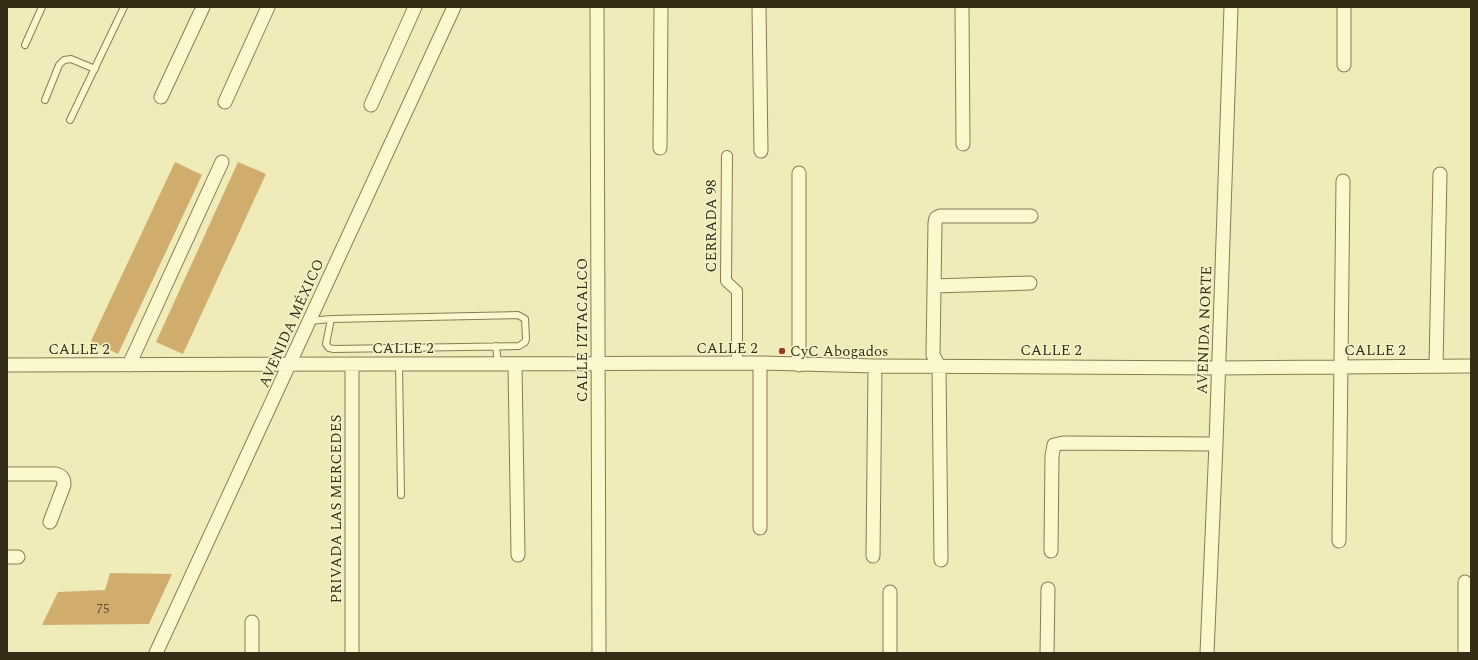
<svg xmlns="http://www.w3.org/2000/svg" width="1478" height="660" viewBox="0 0 1478 660" font-family="Spectral,serif">
<style>
.building{fill:#d1ad6d}
.lines{fill:none;stroke-linecap:round;stroke-linejoin:round}
.service-casing{stroke:#887b53;stroke-width:8}
.pedestrian-casing{stroke:#887b53;stroke-width:12}
.minor-casing{stroke:#887b53;stroke-width:15}
.service{stroke:#fbf8cd;stroke-width:6}
.pedestrian{stroke:#fbf8cd;stroke-width:10}
.minor{stroke:#fbf8cd;stroke-width:13}
.poi-dot{fill:#9a3a1f;stroke:#f7f4ca;stroke-width:1.5}
.labels{text-anchor:middle;stroke-width:3;stroke-linejoin:round;paint-order:stroke}
.number-label{font-size:13px;fill:#5d4d2e}
.street-label{font-size:15px;fill:#362d19;stroke:#f7f4ca}
.poi-label{font-size:15px;fill:#362d19;stroke:#f7f4ca;text-anchor:start}
</style>
<rect width="100%" height="100%" fill="#f0ecba"/>
<path class="building" d="M175 162 202 175 118 354 91 341Z
M238 162 266 174 183 354 156 342Z
M110 573 172 574 149 624 42 625 58 592 105 590Z"/>
<g class="lines">
<g class="service-casing">
<path id="service" d="M25 45 42 7
M45 100 59 65 64 60 71 59 95 69
M70 120 124 7
M309 321 331 319 518 315 525 319 526 339 525 342 519 346 334 349 329 348 326 344 331 319
M496 346 498 364
M399 364 401 495"/>
</g>
<g class="pedestrian-casing">
<path id="pedestrian" d="M727 156 726 281 737 291V364"/>
</g>
<g class="minor-casing">
<path id="minor" d="M597 7 599 653
M759 7 761 151
M962 7 963 144
M1344 65V7
M161 97 203 7
M225 102 268 7
M371 105 415 7
M660 148 661 7
M799 173V365
M934 286 1030 283
M352 364V653
M515 364 518 555
M7 365 760 363 875 366 1218 368 1471 366
M129 365 222 162
M1436 366 1440 174
M7 474H56C62 476 64 478 64 485L50 522
M760 528V363
M1339 541 1343 181
M1051 551 1052 456 1054 445 1063 443 1216 444
M873 556 875 366
M7 557H18
M941 560 939 366 933 355 935 223 936 218 940 216H1031
M1465 582V653
M890 592V653
M252 622V653
M156 653 454 7
M1047 653 1048 589
M1207 653 1216 444 1231 7"/>
</g>
<use href="#service" class="service"/>
<use href="#pedestrian" class="pedestrian"/>
<use href="#minor" class="minor"/>
</g>
<circle class="poi-dot" cx="782" cy="351" r="4"/>
<g class="labels">
<g class="number-label">
<text x="103" y="613">75</text>
</g>
<g class="street-label">
<text transform="translate(711 226) rotate(-90)" y="5">CERRADA 98</text>
<text transform="translate(291 323) rotate(-66)" y="5">AVENIDA MÉXICO</text>
<text transform="translate(582 330) rotate(-90)" y="5">CALLE IZTACALCO</text>
<text transform="translate(1204 330) rotate(-88)" y="5">AVENIDA NORTE</text>
<text x="403" y="353">CALLE 2</text>
<text x="727" y="353">CALLE 2</text>
<text x="79" y="354">CALLE 2</text>
<text x="1051" y="355">CALLE 2</text>
<text x="1375" y="355">CALLE 2</text>
<text transform="translate(336 509) rotate(-90)" y="5">PRIVADA LAS MERCEDES</text>
</g>
<g class="poi-label">
<text x="790" y="356">CyC Abogados</text>
</g>
</g>
<rect width="1478" height="660" fill="none" stroke="#362d19" stroke-width="16"/>
</svg>
